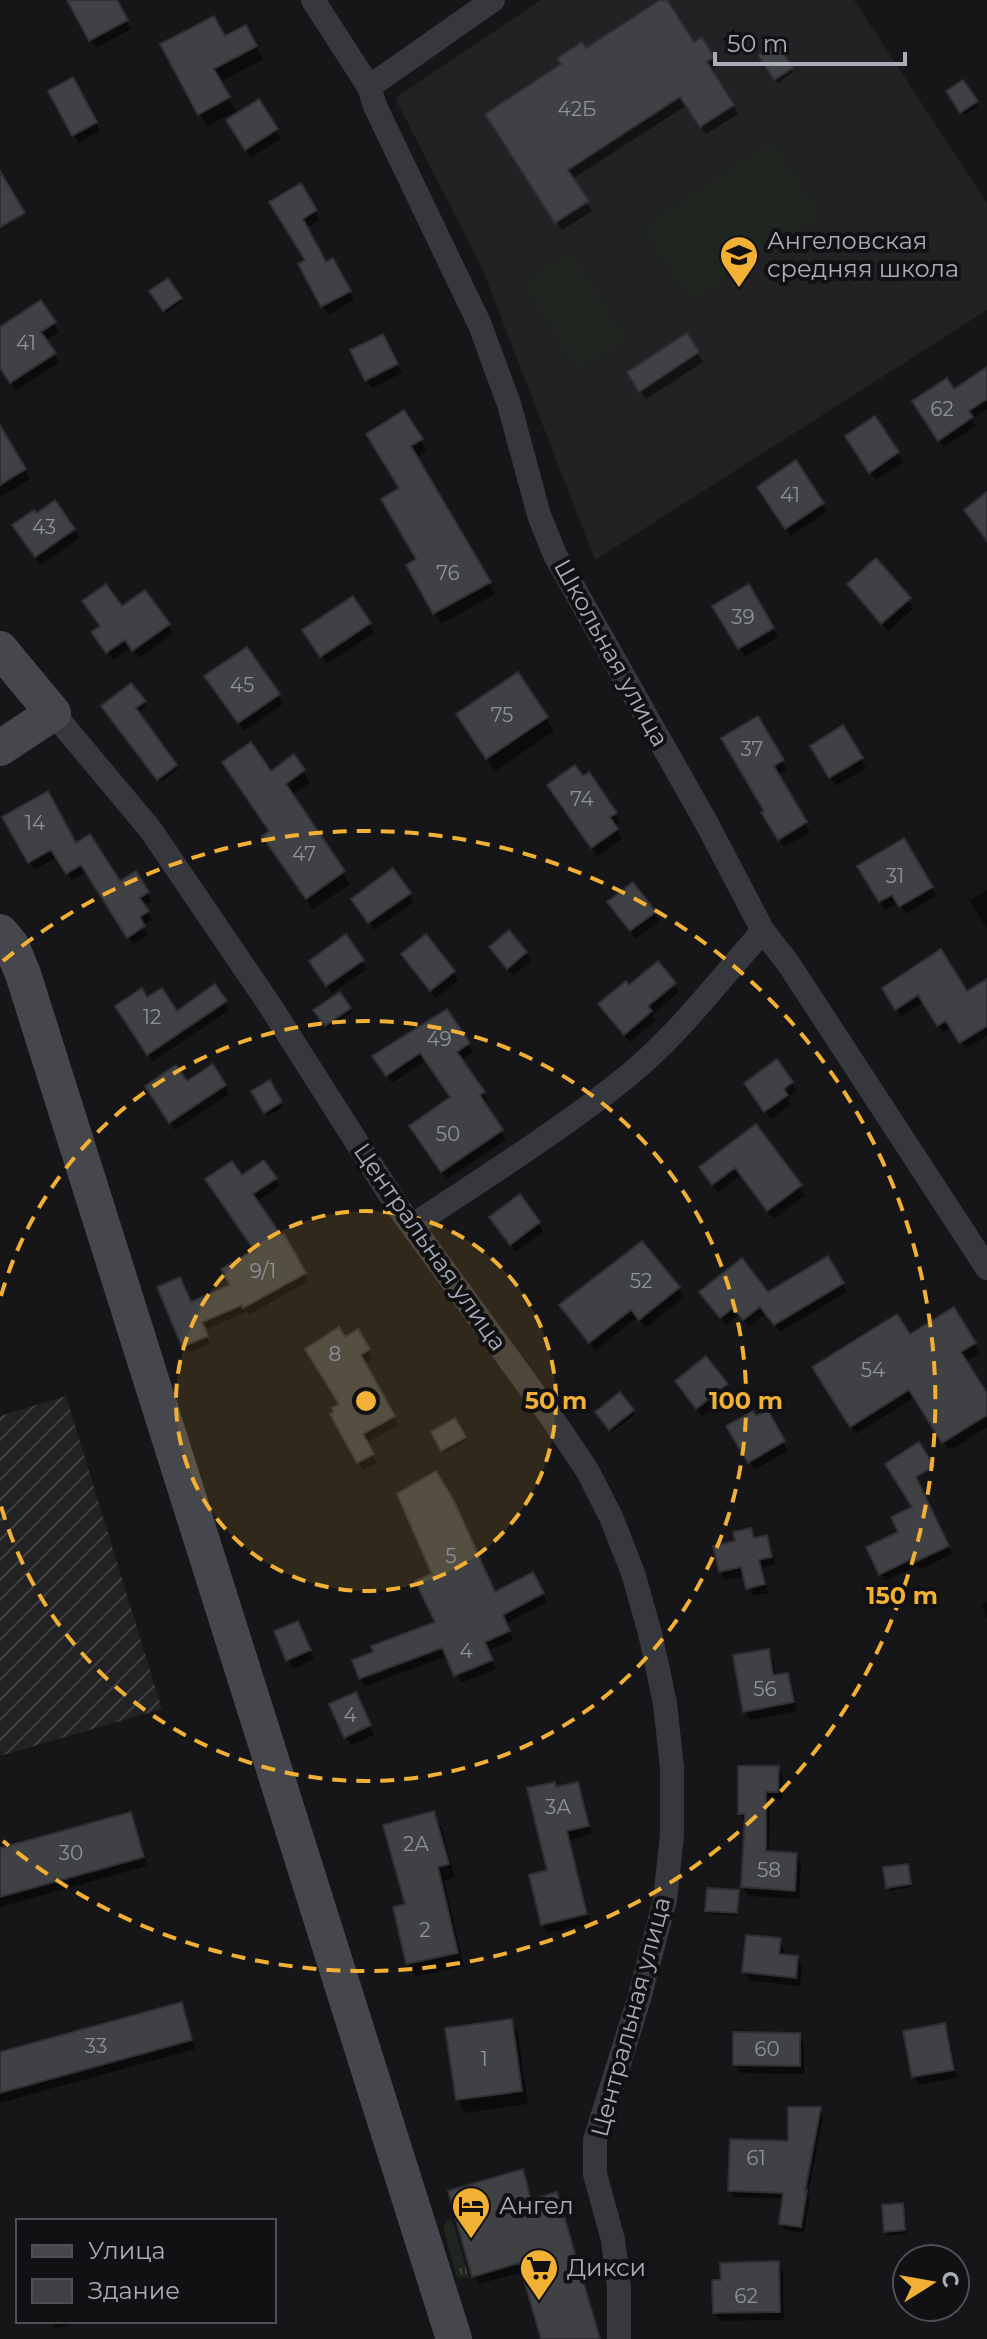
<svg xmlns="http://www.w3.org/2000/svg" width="987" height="2339" viewBox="0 0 987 2339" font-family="Montserrat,sans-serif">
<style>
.built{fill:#222225}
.industrial{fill:url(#industrial-furrows)}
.grass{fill:url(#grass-tufts)}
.pitch{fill:#1e261f}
.shadow{fill:#0007}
.building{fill:#404145;stroke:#303034;stroke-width:2}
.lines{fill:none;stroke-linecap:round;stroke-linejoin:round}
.street{stroke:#37383d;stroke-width:24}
.secondary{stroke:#45474d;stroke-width:36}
.ring{fill:none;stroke:#f2b134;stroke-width:4;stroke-dasharray:14 10}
.labels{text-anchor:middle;stroke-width:8;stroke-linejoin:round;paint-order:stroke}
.number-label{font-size:20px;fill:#8e929b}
.poi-label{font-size:24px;fill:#a8adb8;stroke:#111113;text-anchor:start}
.street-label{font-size:24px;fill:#a8adb8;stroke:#111113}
.centre{fill:#f2b134;stroke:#111113;stroke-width:4}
.ring-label{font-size:24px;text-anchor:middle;font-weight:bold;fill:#f2b134;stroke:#111113;stroke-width:8;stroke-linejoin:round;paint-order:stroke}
</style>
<defs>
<pattern id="industrial-furrows" width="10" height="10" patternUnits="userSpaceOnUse" patternTransform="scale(2)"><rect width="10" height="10" fill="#222225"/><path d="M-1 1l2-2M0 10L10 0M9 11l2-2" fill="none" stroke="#3f3f43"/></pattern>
<pattern id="grass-tufts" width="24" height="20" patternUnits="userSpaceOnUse" patternTransform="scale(2)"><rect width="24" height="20" fill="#1e261f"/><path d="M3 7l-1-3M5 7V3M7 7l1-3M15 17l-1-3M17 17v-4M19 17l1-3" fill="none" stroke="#3c433d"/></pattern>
</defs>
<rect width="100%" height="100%" fill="#161618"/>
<path class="built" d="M541 0H854L987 203V310L595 560 482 268 395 98Z"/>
<path class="industrial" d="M66 1396 162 1709 0 1756V1416Z"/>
<path class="grass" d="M452 2219 469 2278 457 2277 443 2227 447 2221Z"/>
<path class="pitch" d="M773 142 821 216 690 301 642 227Z
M571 252 627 339 578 370 522 284Z"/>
<path class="shadow" d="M69 0H115L131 29 96 48Z
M664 0 694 45 713 58 717 66 710 71 738 114 706 134 687 105 572 179 592 211 562 230 492 123Z
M245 27 263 59 220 82 236 111 207 126 163 45 224 38Z
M776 46 793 72 778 83 761 56Z
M963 83 978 106 964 115 948 92Z
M258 102 281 139 251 157 229 121Z
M97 124 100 131 78 143 75 136Z
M300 186 320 220 306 228 326 264 332 261 354 300 328 315 300 265 307 261 272 202Z
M167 281 182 302 166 313 152 292Z
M41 303 59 332 45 341 59 363 16 390 0 366V329Z
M686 336 703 362 646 399 629 373Z
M387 345 402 373 372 388 367 380Z
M987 372V409L972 419 976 426 944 447 919 409Z
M404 413 427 451 416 458 495 594 441 624 409 565 419 560 401 489Z
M874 418 903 462 876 480 852 445Z
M1 431 30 479 0 497V432Z
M764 496 822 504 827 512 791 536Z
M74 530 79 538 41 565 19 534Z
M876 561 914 608 888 631 854 592Z
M748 587 778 637 745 657 715 606Z
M122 609 168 625 173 633 139 658 131 647 113 660 99 641Z
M369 624 374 633 327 664 310 639Z
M212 685 278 695 283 704 244 731Z
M144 702 146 706 137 713 178 769 161 782 106 710Z
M546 718 554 731 495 771 466 727Z
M757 719 787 770 777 775 810 832 784 847 764 813 766 811Z
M843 728 866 768 836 786 813 746Z
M303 771 310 782 291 796 350 884 313 909 271 848 270 773Z
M555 794 615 814 620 822 614 826 622 839 597 856Z
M4 818 76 845 119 884 135 874 152 901 143 906 152 920 143 925 148 935 133 944 87 871 72 881 57 857 34 870Z
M903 841 936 896 906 914 898 902 885 910 860 866Z
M987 890V929L970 901Z
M409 894 414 902 374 930 358 908Z
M615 911 654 913 659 921 636 939Z
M492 948 526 953 531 961 513 976Z
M362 961 367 969 332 993 316 970Z
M409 963 453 972 458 980 436 998Z
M987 981V1036L965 1049 952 1027 943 1032 924 1002 901 1016 884 988 966 994Z
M674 984 679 992 652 1015 656 1020 630 1042 606 1013 629 988Z
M340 994 352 1012 328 1029 316 1011Z
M147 1000 176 1014 225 1002 229 1010 153 1061 122 1014Z
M447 1012 473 1052 460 1060 488 1101 484 1104 506 1140 447 1179 416 1134 452 1098 426 1060 392 1083 379 1064Z
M212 1067 229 1094 175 1130 152 1095 187 1084Z
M269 1083 283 1107 268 1116 254 1092Z
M792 1083 797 1091 787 1098 791 1104 771 1119 752 1092Z
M756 1127 805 1195 774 1219 741 1175 718 1192 707 1176Z
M264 1163 279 1186 256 1202 280 1238 283 1237 308 1281 249 1315 247 1312 204 1330 210 1344 188 1353 184 1346 191 1304 233 1286 256 1252 242 1178Z
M538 1223 543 1232 516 1252 496 1226Z
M642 1243 684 1297 646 1328 637 1317 595 1351 567 1314Z
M827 1259 847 1292 780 1332 766 1314 749 1327 739 1315 726 1325 707 1301 768 1294Z
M953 1309 980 1353 965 1362 987 1397V1427L954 1448H947L915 1397 856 1434 815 1367 909 1337Z
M357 1332 373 1359 364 1364 398 1425 366 1443 377 1463 363 1470 332 1415 341 1404 345 1340Z
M726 1385 731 1394 702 1416 682 1390Z
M632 1411 634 1415 612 1432 599 1416Z
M767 1413 788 1451 754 1470 729 1426 756 1419Z
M455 1421 466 1441 444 1453 433 1433Z
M930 1510 952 1554 919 1570 917 1566 885 1581 881 1574 900 1533Z
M750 1531 756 1540 766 1538 771 1546 775 1565 762 1568 768 1593 753 1596 745 1576 725 1580 720 1572 737 1543Z
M435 1575 495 1595 532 1575 547 1602 506 1624 513 1640 488 1651 496 1669 461 1683 448 1656 365 1686 361 1678 437 1623Z
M987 1602V1618L981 1605Z
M302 1632 314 1659 293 1669 288 1660Z
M768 1651 773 1660 776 1677 787 1675 792 1683 797 1711 750 1720 745 1711Z
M360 1703 374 1735 351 1745 346 1737Z
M778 1768 783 1777 782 1800H770L769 1853 796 1855 801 1864 799 1899 748 1896 743 1887 745 1822 740 1814Z
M577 1784 582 1793 592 1834 570 1840 591 1923 548 1933 543 1925 531 1876 549 1872 557 1789Z
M433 1813 441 1826 455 1877 444 1881 464 1966 416 1977 408 1964 396 1908 408 1905Z
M130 1814 135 1823 147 1866 0 1907V1850Z
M907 1866 912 1887 890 1891 888 1887Z
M737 1892 738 1916 709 1914 707 1911Z
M779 1940 784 1949V1957L797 1958 802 1967 800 1986 750 1981 744 1972Z
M181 2004 186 2012 195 2049 0 2103V2054Z
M510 2021 518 2034 528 2104 465 2113 458 2099Z
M944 2026 949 2034 957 2078 919 2085 914 2076Z
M799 2035 804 2044V2074L740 2073 735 2065Z
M820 2109 823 2116 808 2195 810 2199 804 2233 785 2230 781 2223 785 2199 734 2197 730 2190 790 2143Z
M522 2172 533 2201 556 2194 561 2203 600 2339H543L524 2272 479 2284 474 2276Z
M902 2205 906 2234 888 2235 886 2231Z
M778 2264 783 2272 784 2320 720 2321 715 2313 723 2282Z
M50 2321H83L55 2329Z"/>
<path class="building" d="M67 0H117L128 20 89 41Z
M660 0H667L694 42 702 37 714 57 707 62 734 105 700 127 680 97 568 170 589 201 555 223 485 114 561 64 557 58 568 51 582 42 586 48Z
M214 16 225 36 246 25 257 46 214 69 230 97 198 115 160 44Z
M777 43 793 68 774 80 758 55Z
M73 77 97 122 72 136 48 91Z
M963 80 978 101 960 113 946 91Z
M259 99 278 129 245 150 226 120Z
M0 171 25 213 0 227Z
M301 183 317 210 303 219 326 262 333 258 351 291 321 307 298 264 305 260 269 202Z
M168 278 182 298 163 311 149 291Z
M41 300 56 322 41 332 56 353 10 383 0 368V327Z
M687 333 699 352 639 392 627 372Z
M383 334 398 364 365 381 350 350Z
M987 367V399L969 411 973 417 938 441 912 401 947 378 954 389Z
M404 410 423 439 411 446 491 582 433 614 406 565 416 559 381 499 399 488 366 434Z
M875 416 899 452 869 473 845 436Z
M0 425 26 469 0 485Z
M796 460 824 503 785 529 757 487Z
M987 492V541L964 510Z
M55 500 75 529 35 557 12 525 34 510 37 513Z
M876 558 911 598 881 624 847 584Z
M106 584 122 606 145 590 170 624 132 651 125 640 106 653 91 632 100 626 82 601Z
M749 584 774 628 738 649 712 606Z
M353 596 371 623 320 657 302 630Z
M247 647 280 694 238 723 204 676Z
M518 672 548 717 486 759 456 714Z
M131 683 146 701 136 708 177 765 157 780 101 706Z
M758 716 784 760 774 766 807 822 778 840 761 812 764 811 721 738Z
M843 725 863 758 829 778 810 746Z
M251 742 271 771 294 754 305 770 286 784 345 871 306 899 262 836 269 831 222 762Z
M575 765 583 776 589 772 617 813 610 817 618 829 591 848 547 785Z
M48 791 76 843 90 834 120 881 136 871 149 892 140 898 149 911 140 917 145 926 127 938 81 865 66 874 51 850 28 863 2 817Z
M904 838 933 887 899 907 892 895 879 902 857 866Z
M393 868 411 893 368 923 351 899Z
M633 882 656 912 630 931 607 902Z
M509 930 527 952 507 969 489 947Z
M346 934 364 960 326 986 309 961Z
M426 934 455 971 430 991 401 954Z
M941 949 967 991 987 979V1026L959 1043 946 1021 937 1026 918 995 895 1010 882 988Z
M658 961 676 983 648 1006 652 1011 624 1035 598 1004 626 981 629 985Z
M215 984 227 1001 147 1055 115 1006 142 988 147 997 162 988 177 1011Z
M340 992 351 1008 325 1026 313 1010Z
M447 1009 470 1043 457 1052 485 1092 480 1095 503 1130 441 1172 409 1126 450 1097 420 1053 386 1076 372 1056Z
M777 1059 793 1082 784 1089 788 1095 764 1112 744 1083Z
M213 1064 226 1085 169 1123 145 1086 176 1065 187 1081Z
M270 1080 282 1102 264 1113 251 1091Z
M756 1124 802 1185 767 1211 735 1168 712 1185 699 1167Z
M264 1160 277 1178 253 1194 281 1235 284 1234 306 1273 243 1308 242 1305 202 1322 208 1336 182 1347 157 1287 180 1277 191 1302 230 1285 221 1269 254 1250 205 1179 232 1161 242 1175Z
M520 1194 540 1222 510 1245 489 1217Z
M642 1241 680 1287 639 1320 631 1310 589 1343 559 1305Z
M828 1256 844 1283 774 1325 760 1307 743 1320 733 1308 720 1318 699 1292 742 1258 768 1292Z
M954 1307 976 1343 961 1352 987 1393V1415L942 1443 909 1390 850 1427 812 1367 897 1314 910 1334Z
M339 1327 345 1337 358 1329 370 1349 361 1355 395 1416 363 1434 374 1454 357 1463 330 1414 334 1412 332 1408 339 1404 305 1349Z
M706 1356 728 1384 696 1409 675 1381Z
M620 1392 634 1410 609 1430 595 1412Z
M768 1410 785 1441 748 1463 726 1426 753 1411 756 1416Z
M455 1418 466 1437 441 1451 431 1432Z
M919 1442 934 1466 916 1477 949 1546 913 1563 911 1559 879 1575 866 1547 898 1532 891 1517 912 1507 885 1464Z
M436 1471 454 1501 495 1592 533 1572 544 1593 503 1615 510 1631 485 1642 493 1660 454 1676 442 1648 359 1679 352 1660 373 1652 371 1646 435 1622 415 1581 432 1574 397 1494Z
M751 1528 754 1538 767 1535 772 1557 759 1560 765 1584 746 1589 741 1567 719 1572 713 1546 735 1541 733 1532Z
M298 1621 311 1650 286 1661 274 1631Z
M769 1649 773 1675 788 1673 794 1702 743 1712 733 1655Z
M356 1692 371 1725 344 1738 329 1704Z
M738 1766H779L778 1792H766V1851L797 1853 795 1891 741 1887 745 1814H738Z
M555 1782 556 1787 578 1782 589 1826 567 1831 587 1914 541 1925 529 1875 547 1870 527 1788Z
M434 1811 449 1864 438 1867 458 1953 406 1964 393 1907 405 1904 383 1825Z
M131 1812 144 1857 0 1897V1848Z
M908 1864 911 1884 886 1888 883 1867Z
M707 1888 739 1890 737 1913 705 1911Z
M746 1935 781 1938 779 1954 798 1956 796 1978 742 1972Z
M182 2002 192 2040 0 2093V2052Z
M512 2019 522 2091 456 2100 445 2028Z
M945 2023 954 2070 912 2077 903 2031Z
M733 2032 800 2033V2066L733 2065Z
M788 2107H821L805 2191 807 2190 801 2227 779 2224 783 2193 728 2191 730 2139 788 2141Z
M523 2169 531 2200 557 2192 600 2339H541L519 2263 472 2277 448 2191Z
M903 2203 905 2230 884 2232 882 2205Z
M779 2261 780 2312 713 2313 712 2280H721L720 2263Z"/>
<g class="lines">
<path class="street" d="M313 0 369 87 375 106 480 325 509 404 539 515 555 555 706 822 763 931 788 963 987 1268
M369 87 493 0
M53 713 150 829 269 1004 396 1204 552 1418 587 1470 611 1517 633 1573 650 1633 665 1703 672 1768V1835L665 1900 639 1999 595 2140V2174L613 2240 619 2288V2339
M412 1226C485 1177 561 1130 629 1075 679 1034 720 979 763 931"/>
<path class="secondary" d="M0 649 53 713 0 748
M0 932 11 945 23 974 454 2339"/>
</g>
<circle cx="366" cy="1401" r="190" fill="#f2b134" fill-opacity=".12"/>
<g class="ring">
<circle cx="366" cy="1401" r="190"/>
<path d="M1 1296A380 380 0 1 1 1 1506"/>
<path d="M3 961A570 570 0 1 1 3 1841"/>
</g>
<defs>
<g id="school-pin" transform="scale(2)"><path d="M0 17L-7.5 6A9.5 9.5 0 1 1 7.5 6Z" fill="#f2b134" stroke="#111113"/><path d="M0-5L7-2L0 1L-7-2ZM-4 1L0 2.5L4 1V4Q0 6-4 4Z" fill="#111"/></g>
<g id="hotel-pin" transform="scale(2)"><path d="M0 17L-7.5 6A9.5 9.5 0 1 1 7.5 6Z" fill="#f2b134" stroke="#111113"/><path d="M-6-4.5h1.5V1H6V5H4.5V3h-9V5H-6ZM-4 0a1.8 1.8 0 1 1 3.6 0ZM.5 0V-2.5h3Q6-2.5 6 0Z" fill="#111"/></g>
<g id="supermarket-pin" transform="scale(2)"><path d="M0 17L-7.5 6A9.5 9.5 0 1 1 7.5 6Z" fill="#f2b134" stroke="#111113"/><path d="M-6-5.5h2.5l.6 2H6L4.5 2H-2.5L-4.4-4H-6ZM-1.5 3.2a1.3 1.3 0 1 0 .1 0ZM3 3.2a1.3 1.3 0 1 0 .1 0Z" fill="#111"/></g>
</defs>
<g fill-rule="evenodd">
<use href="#school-pin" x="739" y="255"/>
<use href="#hotel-pin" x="471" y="2206"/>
<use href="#supermarket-pin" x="539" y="2268"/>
</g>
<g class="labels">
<g class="number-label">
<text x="577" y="116">42Б</text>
<text x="26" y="350">41</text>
<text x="942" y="416">62</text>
<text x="790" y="502">41</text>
<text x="44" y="534">43</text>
<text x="448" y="580">76</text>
<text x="743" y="624">39</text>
<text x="242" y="692">45</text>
<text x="502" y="722">75</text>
<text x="752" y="756">37</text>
<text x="582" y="806">74</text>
<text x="35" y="830">14</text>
<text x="304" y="861">47</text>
<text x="895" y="883">31</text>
<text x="152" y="1024">12</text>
<text x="439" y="1046">49</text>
<text x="448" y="1141">50</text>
<text x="263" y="1278">9/1</text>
<text x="641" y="1288">52</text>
<text x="335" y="1361">8</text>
<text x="873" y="1377">54</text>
<text x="451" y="1563">5</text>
<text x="466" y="1658">4</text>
<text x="765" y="1696">56</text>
<text x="350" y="1722">4</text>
<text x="558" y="1814">3А</text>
<text x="416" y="1851">2А</text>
<text x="71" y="1860">30</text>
<text x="769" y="1877">58</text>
<text x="425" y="1937">2</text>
<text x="96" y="2053">33</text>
<text x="767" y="2056">60</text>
<text x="484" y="2066">1</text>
<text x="756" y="2165">61</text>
<text x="746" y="2303">62</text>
</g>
<g class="poi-label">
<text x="767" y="249">Ангеловская<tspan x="767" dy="28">средняя школа</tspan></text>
<text x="499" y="2214">Ангел</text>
<text x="567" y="2276">Дикси</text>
</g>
<g class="street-label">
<text transform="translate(611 653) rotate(61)" y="8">Школьная улица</text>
<text transform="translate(430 1247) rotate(55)" y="8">Центральная улица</text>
<text transform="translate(631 2017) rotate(-75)" y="8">Центральная улица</text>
</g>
</g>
<circle cx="366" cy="1401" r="12" class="centre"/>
<g class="ring-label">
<text x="556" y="1409">50 m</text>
<text x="746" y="1409">100 m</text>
<text x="902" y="1604">150 m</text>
</g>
<rect x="16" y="2219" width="260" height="104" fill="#111113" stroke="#4d4f55" stroke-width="2"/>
<rect x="32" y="2245" width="40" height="12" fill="#45474d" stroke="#4d4f55" stroke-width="2"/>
<text x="88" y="2259" font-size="24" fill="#a8adb8">Улица</text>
<rect x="32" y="2279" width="40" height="24" fill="#404145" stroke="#4d4f55" stroke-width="2"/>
<text x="88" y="2299" font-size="24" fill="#a8adb8">Здание</text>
<g transform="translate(931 2283) rotate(79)"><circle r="38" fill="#111113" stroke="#4d4f55" stroke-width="2"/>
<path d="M0-6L14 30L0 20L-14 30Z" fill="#f2b134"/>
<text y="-12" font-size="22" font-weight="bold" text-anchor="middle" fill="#a8adb8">С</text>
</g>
<path d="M715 52v12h190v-12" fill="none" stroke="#a8adb8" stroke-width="4"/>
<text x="727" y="52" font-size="24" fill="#a8adb8" stroke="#111113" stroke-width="6" paint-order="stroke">50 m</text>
</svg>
